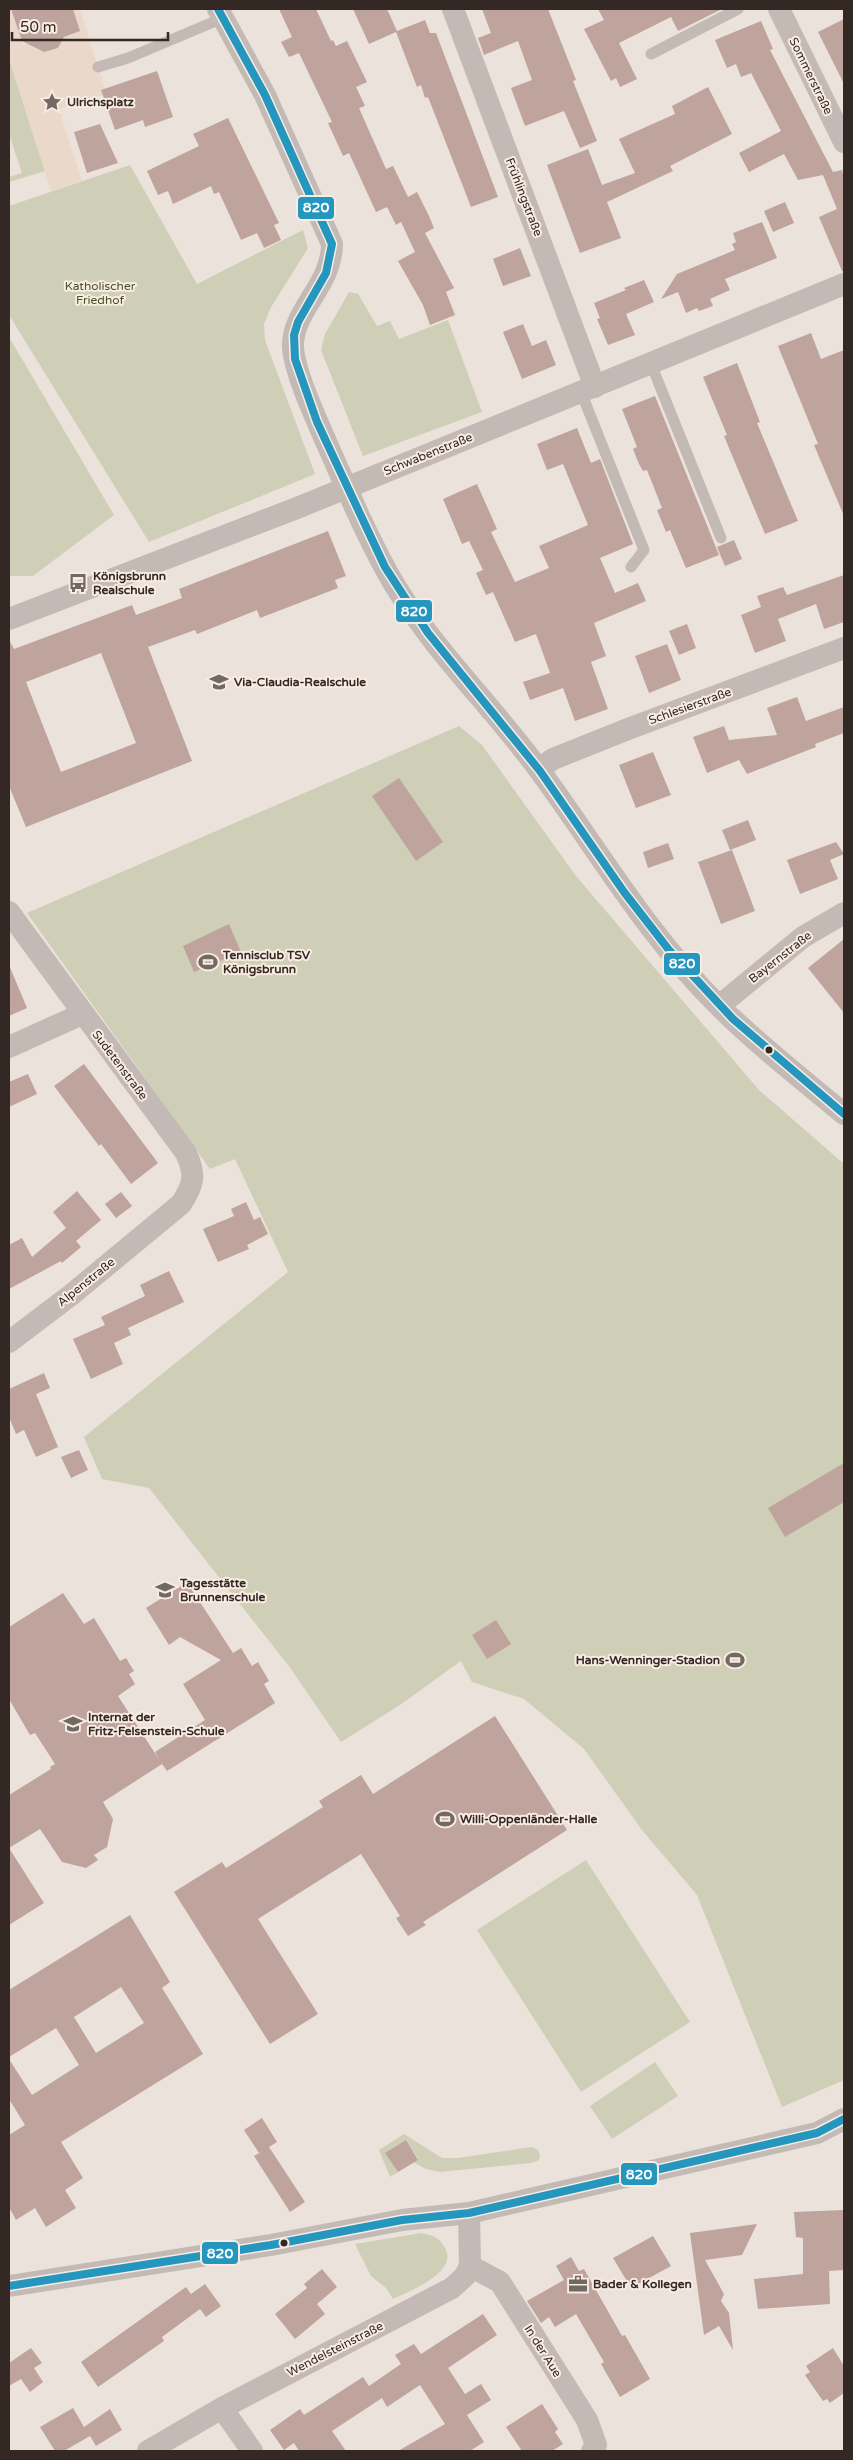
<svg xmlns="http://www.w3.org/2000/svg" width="853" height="2460" viewBox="0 0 853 2460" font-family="'Varela Round',sans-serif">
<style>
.green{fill:#cecfb6}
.plaza{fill:#ead9ca}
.building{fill:#bfa39d;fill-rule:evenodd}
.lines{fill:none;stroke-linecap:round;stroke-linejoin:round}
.lane{stroke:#c3bab6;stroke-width:11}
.street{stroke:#c3bab6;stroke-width:22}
.bus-1-casing{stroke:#f9ece2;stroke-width:11}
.bus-1{stroke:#2596be;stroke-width:8}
.bus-dot{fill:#332824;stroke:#f9ece2;stroke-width:2}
.labels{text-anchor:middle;stroke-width:4;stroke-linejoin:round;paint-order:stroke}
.street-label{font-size:12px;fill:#332824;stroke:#f9ece2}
.poi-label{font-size:12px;font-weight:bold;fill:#332824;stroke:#f9ece2;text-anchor:start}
.park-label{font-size:12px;fill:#475228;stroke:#f9ece2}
.line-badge{stroke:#f9ece2;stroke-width:2}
.badge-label{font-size:14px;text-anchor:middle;font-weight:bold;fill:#fff}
</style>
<rect width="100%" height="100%" fill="#ebe2dc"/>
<path class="green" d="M9 58 45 171 9 182V177L22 173 9 134Z
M130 165 197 284 303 230 308 248 270 309 264 324 265 340 315 474 149 542 9 315V206Z
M349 292 358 294 377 326 390 321 399 339 448 320 482 412 363 456 321 350 325 334Z
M9 337 114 515 33 576H9Z
M459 726 482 745 576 876 759 1090 844 1164V2080L782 2107 697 1895 642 1830 584 1749 524 1699 472 1682 461 1661 400 1705 341 1742 291 1669 149 1488 102 1479 84 1437 288 1272 235 1159 210 1169 27 913Z
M586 1860 690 2022 581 2092 477 1930Z
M655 2062 678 2096 612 2139 590 2106Z
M404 2134 442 2158H458L532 2147 538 2150 540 2155 539 2160 531 2163 440 2172 426 2169 413 2162 418 2159 406 2140 386 2153 398 2172 390 2177 379 2150Z
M421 2233C433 2235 441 2238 446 2250 456 2274 409 2291 393 2299L386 2288 371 2276 355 2244Z"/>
<path class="plaza" d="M9 9H11L23 45 32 42 33 47 44 52 58 48 64 37 80 31 73 9H80L105 89 103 95 59 109 82 181 51 191 9 59Z"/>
<path class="building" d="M11 9H73L80 31 64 37 58 48 44 52 22 41Z
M279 9H316L331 41 333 40 336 46 347 41 367 82 356 87 365 106 359 108 386 169 393 166 408 197 417 192 429 216 434 228 425 233 454 288 446 292 455 315 430 325 423 305 398 261 415 252 401 222 396 225 387 207 376 212 349 153 343 156 328 123 332 122 299 53 289 57 281 42 292 37Z
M353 9H387L397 31 425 20 430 33H436L498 197 471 207 428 97 425 98 421 85 417 87 396 32 369 44Z
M482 9H548L576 80 573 81 597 141 580 148 564 111 525 126 511 88 532 80 518 41 484 55 478 38 491 33Z
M598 9H722L678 31 671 17 619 43 637 79 620 87 616 78 611 81 584 29 604 20Z
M844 19V84L818 32Z
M761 21 773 49 770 50 833 172 842 170 844 179V271H842L819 217 837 209 823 175 798 180 784 154 749 172 739 153 781 131 751 73 741 77 736 64 727 68 715 40Z
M157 71 173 117 145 127 143 120 115 130 101 90Z
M708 87 732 134 670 166 673 171 607 202 621 238 580 253 547 165 588 149 602 185 635 173 619 139 675 114 672 106Z
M228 118 279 223 274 225 281 240 264 248 257 233 241 240 219 192 214 194 211 186 173 204 168 191 158 195 147 171 199 146 193 134Z
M100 124 118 163 87 173 74 132Z
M785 202 794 223 773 232 764 211Z
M762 222 777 258 725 279 730 290 710 299 713 306 699 311 697 308 686 313 678 292 661 299 677 274 735 250 732 244 736 242 733 233Z
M520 248 531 276 503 286 493 259Z
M644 280 654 302 626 314 635 335 608 345 597 319 600 318 594 303 626 290 624 288Z
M523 324 532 346 546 340 556 365 522 379 503 332Z
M811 333 821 359 844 350V516L814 445 818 444 778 346Z
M737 363 760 422 757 423 798 521 765 534 724 436 727 435 703 377Z
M655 396 719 555 686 568 670 530 666 532 657 510 662 508 647 470 643 471 639 464 633 449 637 447 622 409Z
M577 428 591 463 600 459 633 544 600 558 615 593 638 583 646 601 594 623 606 656 591 662 608 709 575 721 563 688 530 700 523 682 550 673 536 634 515 642 493 592 486 595 476 573 483 570 469 541 462 544 443 499 477 484 497 529 491 532 515 582 549 568 539 546 588 525 563 464 547 470 537 444Z
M328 531 346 576 335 580 338 588 260 618 257 610 197 634 195 630 148 647 192 761 26 827 9 786V640L14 649 132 605 136 615 182 598 179 589ZM101 653 136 743 61 772 26 682Z
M734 540 742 559 725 566 717 547Z
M844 575V622L824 629 816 604 778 619 786 641 755 653 741 615 761 607 757 596 783 587 787 595Z
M687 624 696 648 679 655 669 631Z
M667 644 681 680 649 693 635 656Z
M797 697 806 721 844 707V733L815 744 816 747 747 774 739 760 707 773 693 737 724 726 729 740 777 735 767 708Z
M653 752 671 795 636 808 619 765Z
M399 778 443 842 416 861 372 796Z
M748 820 756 840 730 850 722 830Z
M836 842 844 854 830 860 838 879 800 894 787 860Z
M668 843 674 859 648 868 643 852Z
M732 850 755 911 721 924 698 862Z
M229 924 241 952 194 972 183 946Z
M844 939V1013L808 968Z
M9 965 27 1008 9 1016Z
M84 1064 158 1163 131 1184 101 1144 99 1146 54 1086Z
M28 1074 37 1094 9 1107V1082Z
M77 1191 101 1220 76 1241 81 1247 62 1263 61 1261 9 1289V1245L22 1238 32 1257 66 1228 53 1212Z
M121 1192 132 1206 116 1218 105 1204Z
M246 1202 254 1220 260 1217 268 1234 247 1245 249 1249 218 1262 203 1229 234 1216 231 1209Z
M169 1271 184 1302 128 1328 131 1335 114 1343 123 1364 91 1379 73 1339 105 1325 101 1317 145 1296 140 1285Z
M44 1373 50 1388 36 1394 58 1447 36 1457 24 1430 16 1434 9 1417V1389Z
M79 1450 88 1470 71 1478 61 1457Z
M844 1463V1502L785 1537 768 1508Z
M187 1582 233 1653 241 1648 252 1666 258 1662 269 1681 264 1684 275 1703 167 1771 162 1764 103 1802 113 1819 107 1847 94 1855 98 1860 86 1868 62 1862 40 1829 9 1848 44 1903 9 1925V1795L51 1769 50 1767 55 1764 35 1733 30 1735 9 1699V1627L63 1593 84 1624 94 1618 120 1661 126 1658 134 1671 129 1674 135 1684 118 1696 160 1761 155 1752 205 1720 183 1684 221 1660 180 1637 169 1645 146 1608Z
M496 1620 511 1644 487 1659 472 1635Z
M495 1716 567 1830 423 1922 426 1925 408 1936 396 1918 400 1916 361 1854 258 1919 318 2014 270 2044 174 1892 222 1862 226 1868 323 1807 319 1801 361 1775 373 1794Z
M130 1915 170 1982 162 1988 203 2054 61 2142 83 2178 65 2190 76 2208 46 2227 35 2208 16 2220 9 2207V2135L25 2125 9 2099V2059L32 2095 79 2065 56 2028 9 2057V1990ZM121 1987 144 2023 96 2053 74 2017Z
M262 2118 277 2142 269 2147 305 2202 290 2212 254 2156 265 2150 259 2153 244 2130Z
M406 2140 418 2160 398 2172 385 2153Z
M844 2210V2270L829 2271 830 2304 758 2309 754 2279 803 2274V2238L796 2237 794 2212Z
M757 2224 742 2255 705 2260 724 2294 721 2301 729 2313 733 2350 719 2326 704 2335 690 2233Z
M653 2236 671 2266 631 2288 613 2258Z
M571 2257 579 2271 584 2269 622 2336 625 2335 650 2379 620 2397 601 2364 604 2362 576 2314 555 2327 549 2317 541 2323 527 2301 564 2280 556 2266Z
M322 2269 337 2287 317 2304 325 2314 295 2339 275 2314 307 2288 304 2284Z
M205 2284 221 2306 206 2317 200 2309 162 2337 164 2341 98 2387 81 2362 186 2287 191 2294Z
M483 2314 497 2335 448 2368 465 2394 481 2384 491 2400 467 2415 484 2442 470 2451H398L445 2424 420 2385 387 2407 382 2398 332 2431 346 2451H299L294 2443 284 2450 270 2430 300 2409 304 2415 363 2377 369 2386 401 2364 395 2355 414 2344 421 2354Z
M31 2348 42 2363 34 2368 43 2382 30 2392 21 2379 9 2386V2363Z
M833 2348 844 2366V2393L830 2403 827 2399 823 2401 805 2375 810 2372 806 2366Z
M542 2404 558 2429 555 2432 563 2444 552 2451H522L506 2427Z
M73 2408 84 2427 110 2409 122 2430 96 2446 90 2436 64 2451H55L40 2427Z"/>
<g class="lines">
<path class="lane" d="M651 54 738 9
M98 67 128 58 223 18
M651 364 721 538
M581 392 644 550 631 567"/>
<path class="street" d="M218 9 265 95 332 244C332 286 291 311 293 348 295 374 316 418 327 444 348 491 368 540 394 584 435 652 493 707 540 771 598 850 648 936 718 1005 757 1044 802 1079 844 1114
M453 9 595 387
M779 9 844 142
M9 619 297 508 844 284
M539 769 553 759 628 729 844 648
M9 912 186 1153C196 1175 194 1184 181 1204L71 1295 9 1342
M719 1006 803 937 844 913
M9 1047 82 1014
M470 2266 500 2282 587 2420 596 2445 592 2451
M9 2286 271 2245 402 2220 469 2213 817 2133 844 2119
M222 2408 252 2451
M148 2451 222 2408 452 2288 465 2276 470 2266 469 2213"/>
<g class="bus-1-casing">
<path id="bus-1" d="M218 9 265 95 332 244 326 273 298 322 294 335 295 359 317 422 385 567 428 633 540 771 624 892 669 950 733 1019 844 1114
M9 2286 271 2245 402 2220 469 2213 817 2133 844 2119"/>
</g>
<use href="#bus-1" class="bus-1"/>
</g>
<defs>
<g id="sight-bare" transform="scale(1.5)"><path d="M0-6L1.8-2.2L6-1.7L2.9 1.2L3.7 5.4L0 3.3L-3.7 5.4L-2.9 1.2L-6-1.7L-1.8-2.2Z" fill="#736964" stroke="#f9ece2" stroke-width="2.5" paint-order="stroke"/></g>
<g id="bus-bare" transform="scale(1.5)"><path d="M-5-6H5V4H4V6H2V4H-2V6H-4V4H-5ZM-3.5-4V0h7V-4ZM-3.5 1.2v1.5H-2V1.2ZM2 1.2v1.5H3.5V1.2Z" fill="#736964" stroke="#f9ece2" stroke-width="2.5" paint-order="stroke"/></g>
<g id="school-bare" transform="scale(1.5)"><path d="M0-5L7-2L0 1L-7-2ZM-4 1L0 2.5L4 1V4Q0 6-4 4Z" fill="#736964" stroke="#f9ece2" stroke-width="2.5" paint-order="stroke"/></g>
<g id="stadium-bare" transform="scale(1.5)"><path d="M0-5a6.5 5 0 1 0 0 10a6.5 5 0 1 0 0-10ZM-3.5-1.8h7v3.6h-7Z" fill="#736964" stroke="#f9ece2" stroke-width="2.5" paint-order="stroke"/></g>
<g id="office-bare" transform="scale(1.5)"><path d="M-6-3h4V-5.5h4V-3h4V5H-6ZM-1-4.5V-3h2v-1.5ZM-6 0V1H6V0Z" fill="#736964" stroke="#f9ece2" stroke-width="2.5" paint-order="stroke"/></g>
</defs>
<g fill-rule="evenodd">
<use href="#sight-bare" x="52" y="102"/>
<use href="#bus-bare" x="78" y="583"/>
<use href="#school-bare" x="219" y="682"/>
<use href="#stadium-bare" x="208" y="962"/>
<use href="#school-bare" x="165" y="1590"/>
<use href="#stadium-bare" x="735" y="1660"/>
<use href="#school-bare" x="73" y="1724"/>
<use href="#stadium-bare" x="445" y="1819"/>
<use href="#office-bare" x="578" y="2284"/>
</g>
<g class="bus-dot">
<circle cx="769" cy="1050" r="4.5"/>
<circle cx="284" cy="2243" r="4.5"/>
</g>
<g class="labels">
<g class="street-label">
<text transform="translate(811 76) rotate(64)" y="4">Sommerstraße</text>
<text transform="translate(524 197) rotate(69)" y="4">Frühlingstraße</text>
<text transform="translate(428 454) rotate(-22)" y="4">Schwabenstraße</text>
<text transform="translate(690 706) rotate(-20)" y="4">Schlesierstraße</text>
<text transform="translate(780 957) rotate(-38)" y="4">Bayernstraße</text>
<text transform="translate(120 1065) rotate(53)" y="4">Sudetenstraße</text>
<text transform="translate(86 1282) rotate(-39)" y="4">Alpenstraße</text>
<text transform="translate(335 2349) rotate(-27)" y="4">Wendelsteinstraße</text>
<text transform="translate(543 2351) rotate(58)" y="4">In der Aue</text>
</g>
<g class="poi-label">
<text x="67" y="106">Ulrichsplatz</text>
<text x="93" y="580">Königsbrunn<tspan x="93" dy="14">Realschule</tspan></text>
<text x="234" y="686">Via-Claudia-Realschule</text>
<text x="223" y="959">Tennisclub TSV<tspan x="223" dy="14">Königsbrunn</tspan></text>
<text x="180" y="1587">Tagesstätte<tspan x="180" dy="14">Brunnenschule</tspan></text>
<text x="720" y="1664" text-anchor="end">Hans-Wenninger-Stadion</text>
<text x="88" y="1721">Internat der<tspan x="88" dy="14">Fritz-Felsenstein-Schule</tspan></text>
<text x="460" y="1823">Willi-Oppenländer-Halle</text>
<text x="593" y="2288">Bader &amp; Kollegen</text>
</g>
<g class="park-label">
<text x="100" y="290">Katholischer<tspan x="100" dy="14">Friedhof</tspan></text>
</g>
</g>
<g class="line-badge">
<rect x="297" y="196" width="38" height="24" rx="5" fill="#2596be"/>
<rect x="395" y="599" width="38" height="24" rx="5" fill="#2596be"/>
<rect x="663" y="952" width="38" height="24" rx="5" fill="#2596be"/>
<rect x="620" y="2162" width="38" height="24" rx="5" fill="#2596be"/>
<rect x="201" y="2241" width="38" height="24" rx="5" fill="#2596be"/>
</g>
<g class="badge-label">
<text x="316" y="212">820</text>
<text x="414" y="616">820</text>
<text x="682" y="968">820</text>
<text x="639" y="2179">820</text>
<text x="220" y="2258">820</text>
</g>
<rect width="853" height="2460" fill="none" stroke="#332824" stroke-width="20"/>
<path d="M12 32v8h156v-8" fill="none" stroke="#332824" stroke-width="2.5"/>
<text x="20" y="32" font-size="15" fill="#332824" stroke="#f9ece2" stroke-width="4" paint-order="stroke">50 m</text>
</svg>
